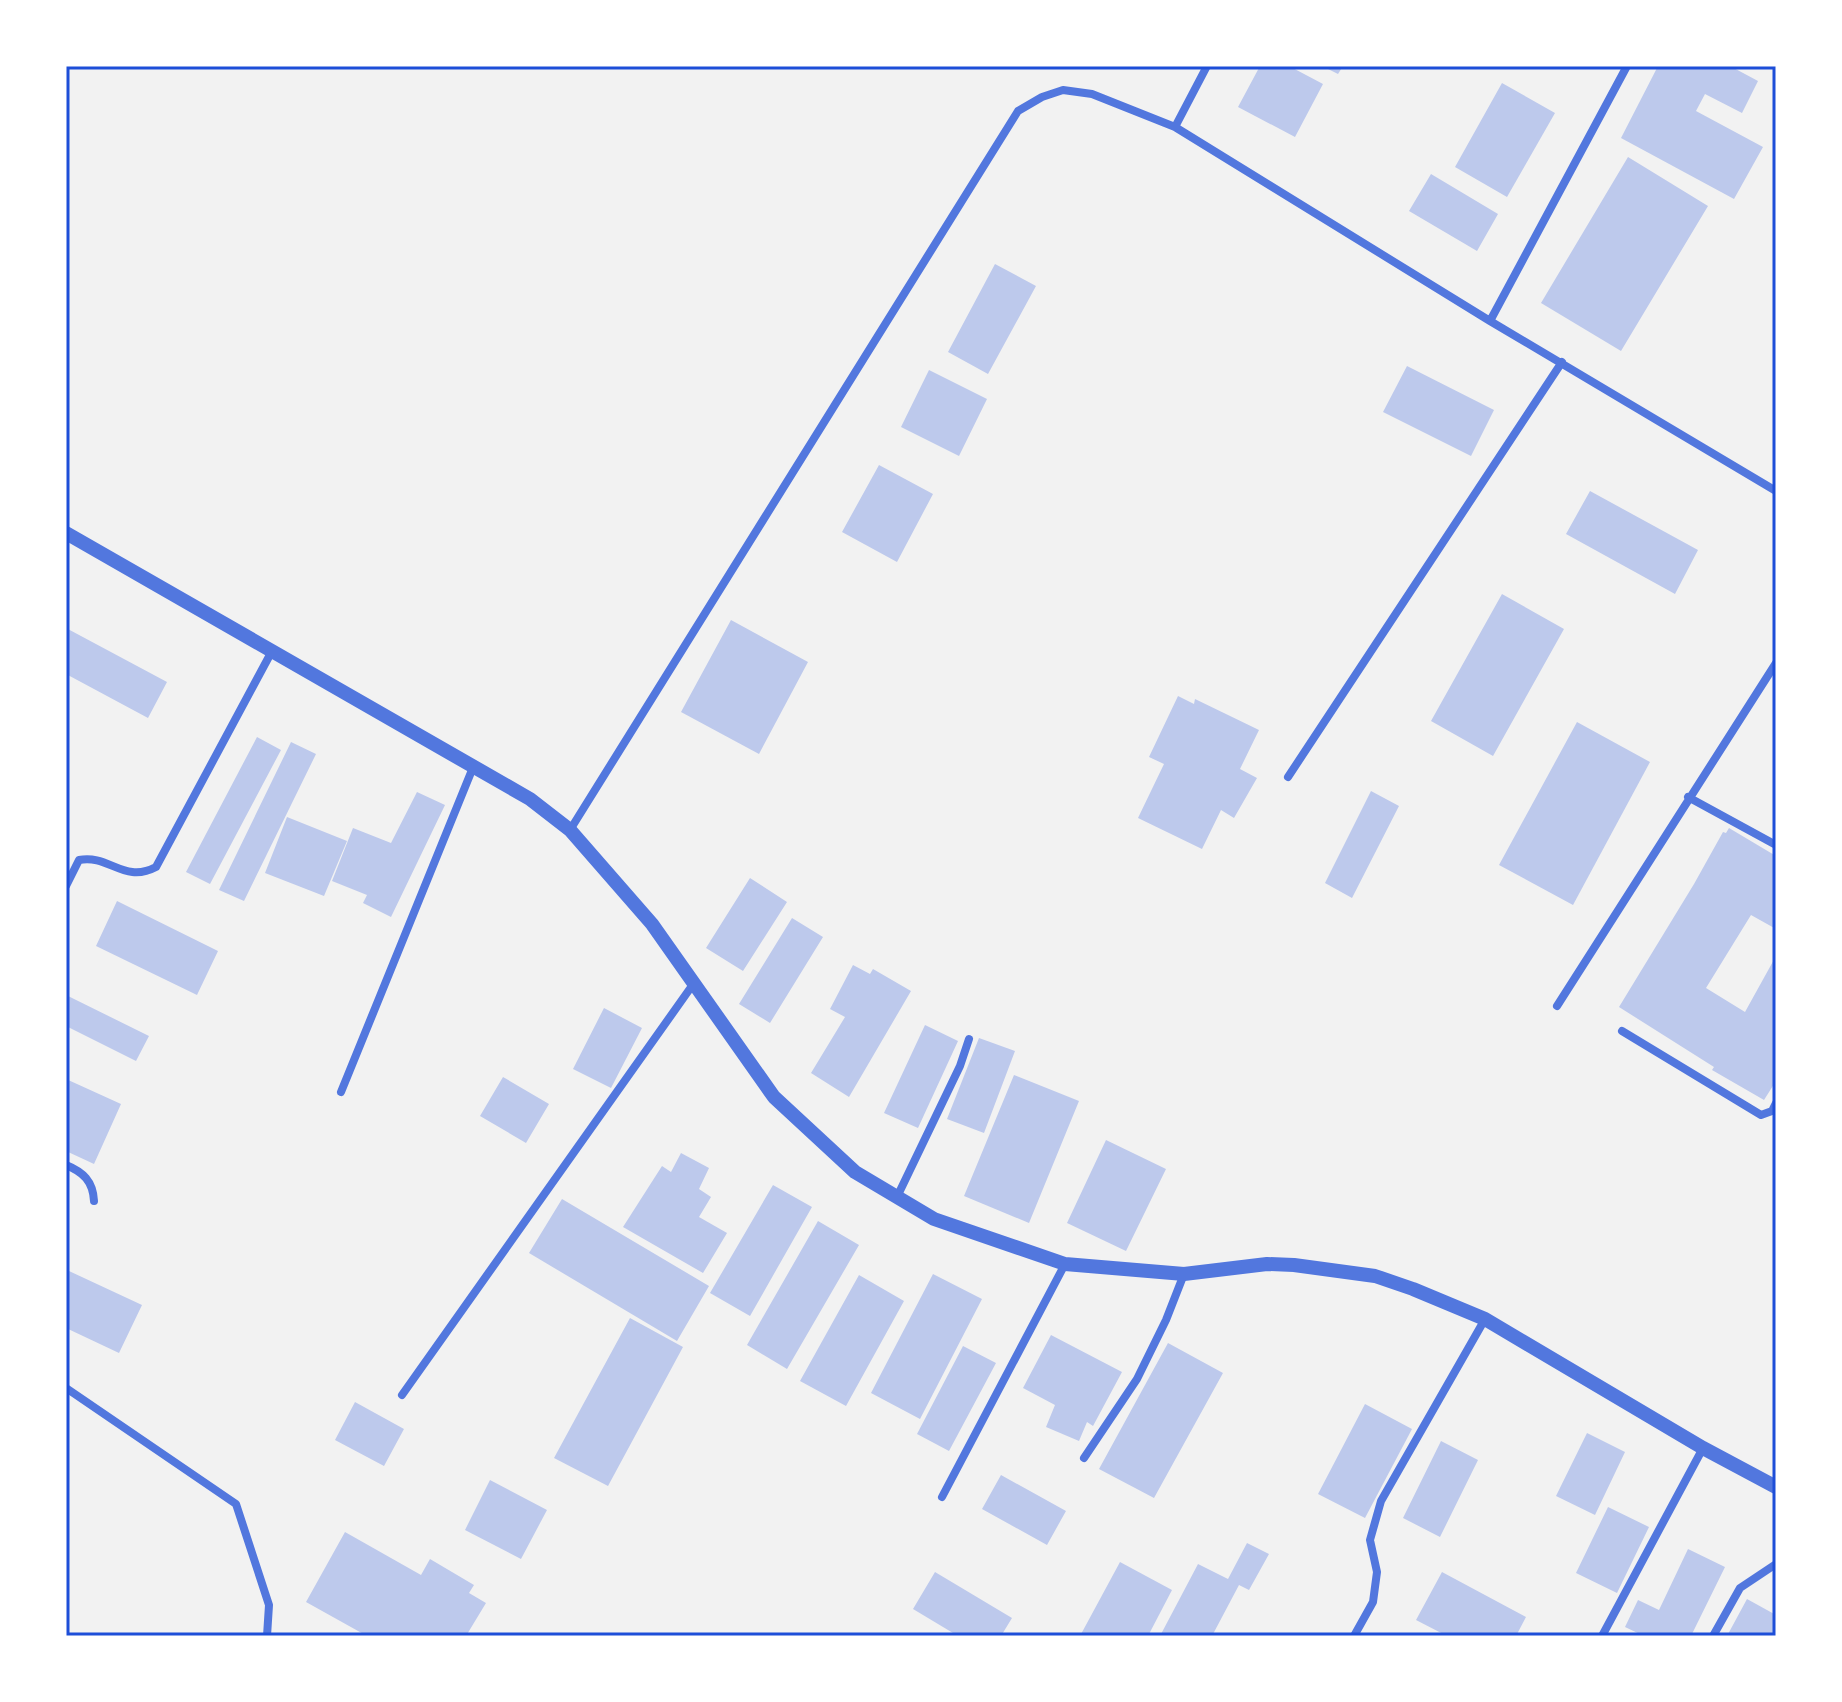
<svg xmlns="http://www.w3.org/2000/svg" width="1842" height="1702" viewBox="0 0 1842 1702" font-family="Poppins,sans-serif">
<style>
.building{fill:#bdc9ec}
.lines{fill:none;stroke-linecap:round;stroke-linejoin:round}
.minor{stroke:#5277de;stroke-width:8}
.tertiary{stroke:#5277de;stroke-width:14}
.neatline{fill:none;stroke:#1d4ed8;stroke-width:3}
</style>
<rect width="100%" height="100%" fill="#f2f2f2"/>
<path class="building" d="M1260 66H1289L1323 84 1295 137 1238 107Z
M1322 66H1343L1338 74Z
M1658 66H1730L1758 81 1742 113 1705 94 1696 111 1763 147 1734 199 1621 138Z
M1502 83 1555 113 1507 197 1455 167Z
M1628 157 1708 206 1621 351 1541 303Z
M1431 174 1498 214 1477 251 1409 211Z
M995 264 1036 286 988 374 948 352Z
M1407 366 1494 410 1471 456 1383 412Z
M929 370 987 399 959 456 901 427Z
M879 465 933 494 897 562 842 532Z
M1590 491 1698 550 1675 594 1566 534Z
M1502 594 1564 629 1493 756 1431 721Z
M731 620 808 662 759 754 681 712Z
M66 628 167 682 148 718 66 674Z
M1178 696 1194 704 1195 699 1259 730 1240 769 1257 778 1234 818 1221 810 1202 849 1138 818 1164 764 1149 757Z
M1577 722 1650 762 1573 905 1499 865Z
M257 737 281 750 210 884 186 872Z
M291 742 316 754 244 901 219 890Z
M1371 791 1399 806 1352 898 1325 883Z
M417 792 445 805 391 917 363 903 367 895 332 881 353 828 391 843Z
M287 817 347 841 324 896 265 873Z
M1729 828 1776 856V929L1751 915 1706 988 1745 1012 1776 956V1081L1764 1100 1712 1070 1714 1067 1619 1007 1694 884 1723 832 1726 833Z
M750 878 787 902 743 971 706 948Z
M117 901 218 951 197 995 96 946Z
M792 918 823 937 770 1023 739 1004Z
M853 965 870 974 873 969 911 991 849 1097 811 1073 845 1017 830 1009Z
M66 995 149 1036 136 1061 66 1026Z
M604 1008 642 1028 611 1088 573 1069Z
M925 1025 958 1041 918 1128 884 1113Z
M979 1038 1015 1051 984 1133 947 1119Z
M1014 1075 1079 1101 1029 1223 964 1196Z
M503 1077 549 1104 526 1143 480 1116Z
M66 1079 121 1104 94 1164 66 1151Z
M1106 1140 1166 1169 1126 1251 1067 1223Z
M681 1153 709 1168 699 1189 711 1197 699 1217 727 1233 703 1273 623 1227 662 1166 671 1172Z
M773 1185 812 1207 750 1316 710 1293Z
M562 1199 709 1286 677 1341 529 1253Z
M818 1221 859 1245 787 1369 747 1345Z
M69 1271 142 1305 119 1353 66 1328V1278Z
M933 1274 982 1299 920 1419 871 1393Z
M859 1275 904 1301 846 1406 800 1381Z
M630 1318 683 1347 608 1486 554 1458Z
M1051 1335 1122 1372 1093 1426 1087 1422 1079 1441 1046 1427 1055 1405 1023 1388Z
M1168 1343 1223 1373 1154 1498 1099 1469Z
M963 1346 996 1363 949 1451 917 1434Z
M355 1402 404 1429 384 1466 335 1440Z
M1365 1404 1412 1429 1365 1518 1318 1494Z
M1587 1433 1625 1452 1595 1515 1556 1496Z
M1441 1441 1478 1460 1440 1537 1403 1518Z
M1001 1475 1066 1511 1047 1545 982 1509Z
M490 1480 547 1510 521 1559 465 1530Z
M1608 1507 1649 1527 1617 1593 1576 1573Z
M345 1532 421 1575 430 1559 474 1585 469 1593 486 1603 466 1636H367L306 1602Z
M1247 1543 1269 1554 1249 1590 1239 1585 1212 1636H1160L1198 1564 1228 1579Z
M1688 1549 1725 1567 1691 1636H1644L1625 1627 1638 1600 1659 1610Z
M1120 1562 1172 1590 1148 1636H1080Z
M935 1572 1012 1618 1001 1636H958L913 1609Z
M1442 1572 1526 1617 1516 1636H1447L1416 1620Z
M1747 1599 1776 1615V1636H1727Z"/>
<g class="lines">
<path class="minor" d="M1175 127 1207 66
M1490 321 1627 66
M1288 777 1562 362
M1688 797 1776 845
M570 830 1018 111 1042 97 1063 90 1092 94 1175 127 1490 321 1776 491
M66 886 79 860C109 854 124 884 156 867L272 651
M1557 1006 1776 663
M1622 1031 1761 1115 1772 1111 1776 1103
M341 1092 474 765
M66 1165C83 1172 93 1181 94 1201
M897 1197 960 1066 969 1039
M66 1388 236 1504 269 1605 267 1636
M402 1395 694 983
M1084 1458 1137 1379 1166 1320 1184 1274
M942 1497 1065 1264
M1354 1636 1373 1602 1377 1572 1370 1540 1381 1501 1485 1319
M1602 1636 1703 1448
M1713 1636 1740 1588 1776 1564"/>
<path class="tertiary" d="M66 533 530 799 570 830 652 924 774 1097 855 1172 934 1219 1065 1264 1184 1274 1267 1264 1294 1265 1375 1276 1413 1289 1485 1319 1703 1448 1776 1487"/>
</g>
<rect width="1842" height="1702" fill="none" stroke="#ffffff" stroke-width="136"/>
<rect x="68" y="68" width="1706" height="1566" class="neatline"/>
</svg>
